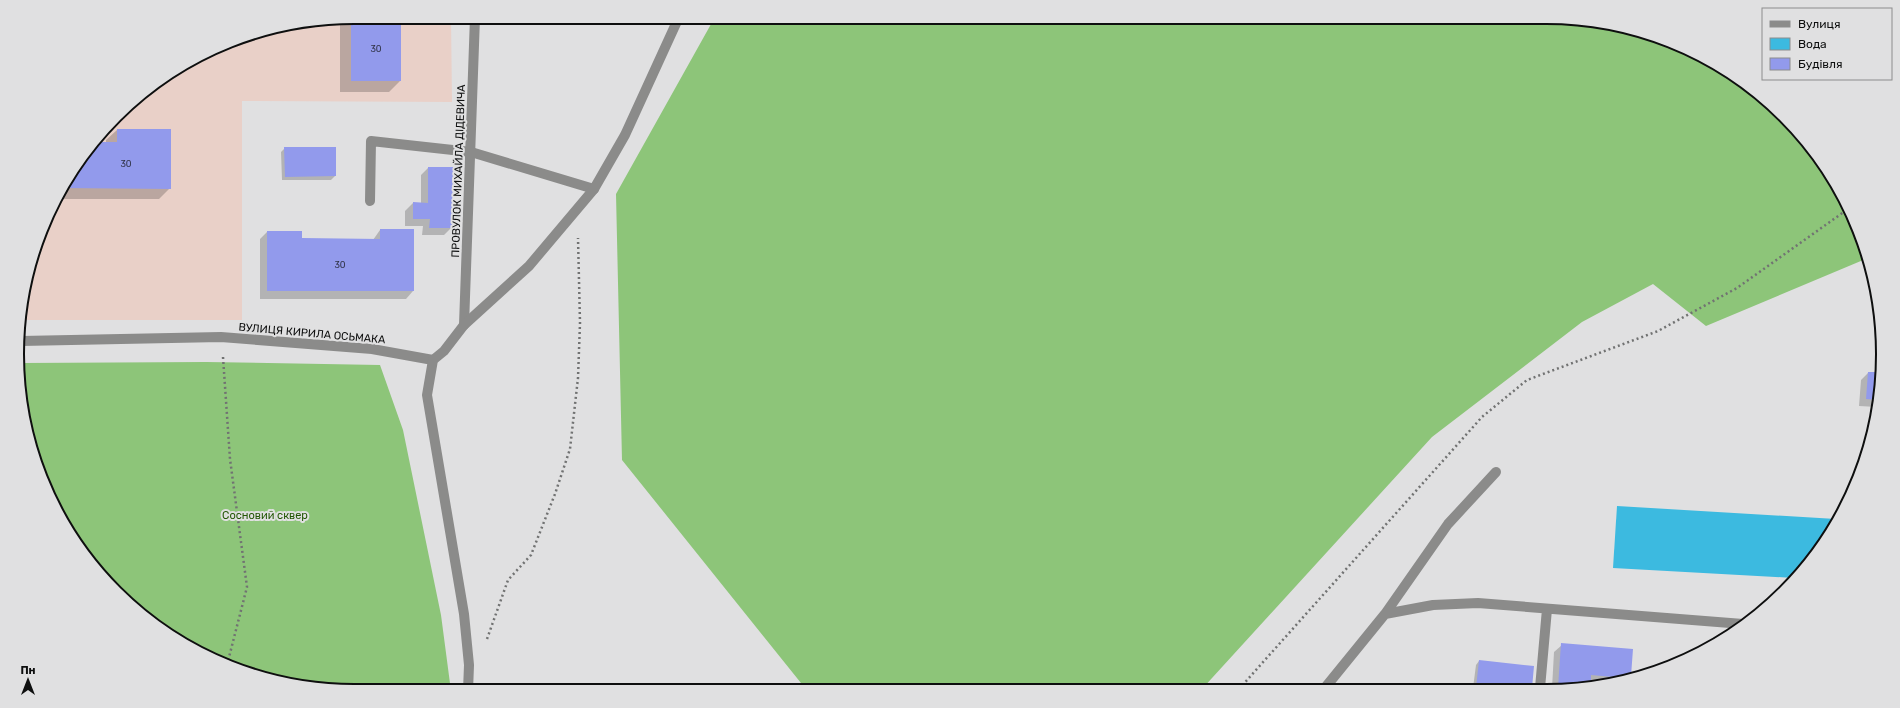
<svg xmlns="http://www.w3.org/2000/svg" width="1900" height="708" viewBox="0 0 1900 708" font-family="Rubik,sans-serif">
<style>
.education{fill:#e9d0c8}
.forest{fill:#8dc579}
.water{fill:#3cbae0}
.shadow{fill:#0003}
.building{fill:#929aec}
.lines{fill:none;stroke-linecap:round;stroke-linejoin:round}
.path{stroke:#717272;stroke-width:2.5;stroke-dasharray:2 3;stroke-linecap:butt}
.service{stroke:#8b8b8a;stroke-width:10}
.minor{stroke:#8b8b8a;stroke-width:10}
.tertiary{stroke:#8b8b8a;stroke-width:10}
.labels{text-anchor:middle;stroke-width:4;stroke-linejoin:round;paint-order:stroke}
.number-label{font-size:9px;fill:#2f3246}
.street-label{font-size:11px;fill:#0e0f0f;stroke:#e0e0e1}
.park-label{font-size:11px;fill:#235706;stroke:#e0e0e1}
.rim{fill:none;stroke:#0e0f0f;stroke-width:2}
</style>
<rect width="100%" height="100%" fill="#e0e0e1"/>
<path class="education" d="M354 17H451L452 102 242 101V320H20V310L35 245 62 186 132 100 186 62 245 35Z"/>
<path class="forest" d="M715 17H1546L1633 29 1695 52 1751 87 1800 132 1838 186 1865 246 1868 258 1706 326 1653 284 1582 322 1432 437 1202 689 817 690 805 688 622 460 616 194Z
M206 362 380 365 403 430 441 615 451 691H354L267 679 205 656 149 621 74 541 43 483 24 420 22 363Z"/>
<path class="water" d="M1617 506 1836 519 1826 541 1794 578 1613 568Z"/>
<path class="shadow" d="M354 17H400V81L389 92H340V19Z
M117 130 170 188 159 199H56L62 186 97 143H106V140Z
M285 148 335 176 331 180H282L281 152Z
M428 168 451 228 444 235H422L423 226H405V211L413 203H421V175Z
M380 230H413V291L406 299H260V239L267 232 301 239 373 240Z
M1868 373H1882L1877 407 1859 406 1861 380Z
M1562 645 1630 676 1604 684 1590 683V688H1552L1554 652Z
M1479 661 1533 667 1531 688H1473L1476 665Z"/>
<path class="building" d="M401 17V81H351V18Z
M117 129H171V189L61 188 98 142H117Z
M284 147H336V176L285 177Z
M428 167H453L452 228H429L430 219H413V202L428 203Z
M380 229H414V291H267V231H302V238L380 239Z
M1868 372H1882L1878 400 1866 399Z
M1561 643 1633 649 1631 676 1625 678 1591 675V688H1558Z
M1479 660 1534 666 1532 688H1476Z"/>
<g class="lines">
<path class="path" d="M223 357 230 459 247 587 227 665
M487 639 508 580 531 555 555 494 570 449 578 378 580 323 578 238
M1239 689 1482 417 1527 380 1658 331 1737 288 1848 209"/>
<path class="service" d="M370 201 371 141 471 152 594 189
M21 341 221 337 372 349 433 360
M1385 614 1433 605 1478 603 1743 624
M1540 688 1547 609
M1324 689 1385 614 1448 524 1496 472"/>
<path class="minor" d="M464 325 475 17"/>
<path class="tertiary" d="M468 691 469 665 464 614 427 395 433 360 444 351 464 325 529 266 594 189 625 135 679 17"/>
</g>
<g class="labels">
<g class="number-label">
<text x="376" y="52">30</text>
<text x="126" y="167">30</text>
<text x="340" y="268">30</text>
</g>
<g class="street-label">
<text transform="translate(458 171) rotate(-88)" y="4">ПРОВУЛОК МИХАЙЛА ДІДЕВИЧА</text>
<text transform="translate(312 333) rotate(5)" y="4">ВУЛИЦЯ КИРИЛА ОСЬМАКА</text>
</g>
<g class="park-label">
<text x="265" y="519">Сосновий сквер</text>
</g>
</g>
<path d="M0 0H1900V708H0ZM354 24H1546A330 330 0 0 1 1876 354V354A330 330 0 0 1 1546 684H354A330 330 0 0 1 24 354V354A330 330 0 0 1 354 24Z" fill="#e0e0e1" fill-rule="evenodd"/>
<path class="rim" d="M354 24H1546A330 330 0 0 1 1876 354V354A330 330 0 0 1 1546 684H354A330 330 0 0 1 24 354V354A330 330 0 0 1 354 24Z"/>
<rect x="1762" y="8" width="130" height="72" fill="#e0e0e1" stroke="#8c8c8d"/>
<rect x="1770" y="21" width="20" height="6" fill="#8b8b8a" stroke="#8c8c8d"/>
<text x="1798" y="28" font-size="12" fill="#0e0f0f">Вулиця</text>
<rect x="1770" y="38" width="20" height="12" fill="#3cbae0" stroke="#8c8c8d"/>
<text x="1798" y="48" font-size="12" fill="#0e0f0f">Вода</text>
<rect x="1770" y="58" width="20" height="12" fill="#929aec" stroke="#8c8c8d"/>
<text x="1798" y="68" font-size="12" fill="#0e0f0f">Будівля</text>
<g transform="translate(28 680)" stroke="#e0e0e1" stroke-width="3" paint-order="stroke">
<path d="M0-3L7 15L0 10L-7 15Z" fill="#0e0f0f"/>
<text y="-6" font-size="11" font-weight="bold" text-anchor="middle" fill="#0e0f0f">Пн</text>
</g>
</svg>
